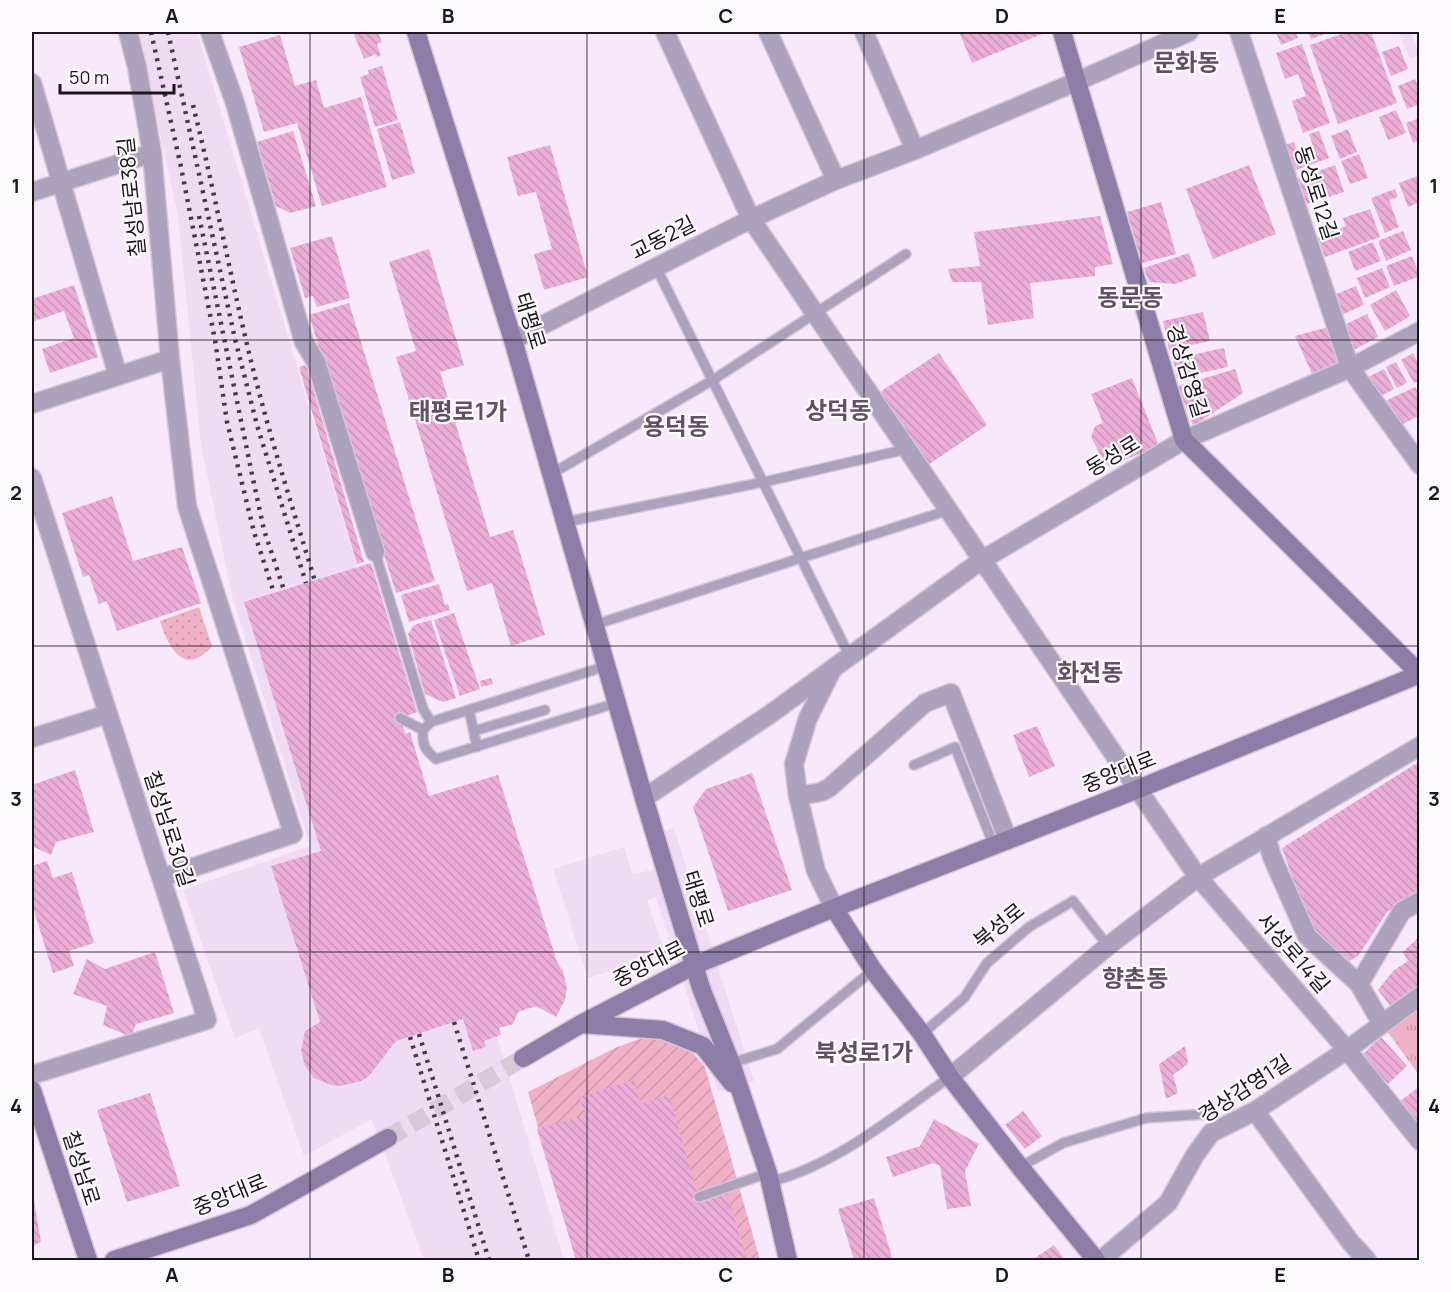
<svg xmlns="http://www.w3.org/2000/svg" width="1451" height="1292" viewBox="0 0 1451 1292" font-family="Manrope,'Noto Sans KR',sans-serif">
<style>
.built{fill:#f0dbf5}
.grass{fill:url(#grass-dots)}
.park{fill:url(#park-tufts)}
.garden{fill:url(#garden-furrows)}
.building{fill:url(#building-back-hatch)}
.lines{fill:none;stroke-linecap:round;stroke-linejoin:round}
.secondary-tunnel{stroke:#d7c8da;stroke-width:18;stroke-dasharray:18 9;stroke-linecap:butt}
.lane-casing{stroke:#d5c6d7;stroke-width:12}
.street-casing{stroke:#d5c6d7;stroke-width:21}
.secondary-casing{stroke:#d5c6d7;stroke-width:21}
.lane{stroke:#aca2be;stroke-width:9}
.street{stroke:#aca2be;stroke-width:18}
.secondary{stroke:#8c7ea6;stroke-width:18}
.rail{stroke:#433c45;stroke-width:4.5;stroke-dasharray:3 6;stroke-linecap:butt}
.grid{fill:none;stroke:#1b161d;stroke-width:1.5;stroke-opacity:0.55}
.labels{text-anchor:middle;stroke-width:4.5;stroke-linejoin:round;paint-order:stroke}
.street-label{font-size:21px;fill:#1b161d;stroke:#fdfafe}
.quarter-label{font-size:24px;font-weight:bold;fill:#5f5162;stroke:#fdfafe}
.neatline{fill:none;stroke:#1b161d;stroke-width:2}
.grid-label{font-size:20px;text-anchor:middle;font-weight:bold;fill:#1b161d}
</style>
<defs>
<pattern id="grass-dots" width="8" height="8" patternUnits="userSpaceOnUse" patternTransform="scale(1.5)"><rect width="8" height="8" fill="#f0b1c6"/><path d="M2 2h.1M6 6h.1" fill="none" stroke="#cd98aa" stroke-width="1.8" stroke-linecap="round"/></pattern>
<pattern id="park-tufts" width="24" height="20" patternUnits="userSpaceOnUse" patternTransform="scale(1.5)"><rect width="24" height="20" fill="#f0b1c6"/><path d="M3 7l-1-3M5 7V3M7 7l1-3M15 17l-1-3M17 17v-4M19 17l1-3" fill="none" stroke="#cd98aa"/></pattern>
<pattern id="garden-furrows" width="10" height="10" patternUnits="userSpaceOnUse" patternTransform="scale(1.5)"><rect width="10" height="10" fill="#f0b1c6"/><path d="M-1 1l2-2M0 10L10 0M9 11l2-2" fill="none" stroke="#cd98aa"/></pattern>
<pattern id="building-back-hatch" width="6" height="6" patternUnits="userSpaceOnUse" patternTransform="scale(1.5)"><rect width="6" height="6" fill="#ecaed8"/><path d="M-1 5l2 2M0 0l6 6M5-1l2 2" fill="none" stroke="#ca95b9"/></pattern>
</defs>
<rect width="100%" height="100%" fill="#f8e8fb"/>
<path class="built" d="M138 32H197L564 1260H424L372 1119 304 1156 259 1028 235 1038 183 890 310 846 232 596 201 444 178 216Z
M1398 32H1411L1419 55 1410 59Z
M674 828 754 1081 718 1092 656 897 647 900 665 954 588 978 553 869 624 847 633 875 657 868 647 837Z"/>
<path class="grass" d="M199 607 212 646C185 678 168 648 160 621Z"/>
<path class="park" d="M1419 1006V1075L1387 1031Z"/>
<path class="garden" d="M666 1037 685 1044 705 1067 760 1260H576L528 1092 615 1048 642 1038Z"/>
<path class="building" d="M353 32H378L382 42 377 44 381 55 377 57 376 54 364 59Z
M959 32H1047L972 63Z
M1276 32H1296L1298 38 1281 45Z
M1308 32H1330L1311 39Z
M1347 32H1371L1397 103 1338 124 1310 45Z
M280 35 295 86 316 80 324 108 361 97 387 187 322 206 297 123 264 132 239 47Z
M1302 44 1330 123 1303 133 1292 101 1306 96 1298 74 1285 79 1276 53Z
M1399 46 1408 69 1391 76 1382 52Z
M382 66 398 120 375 127 360 77 369 74 368 70Z
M1415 79 1420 91V104L1407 109 1398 86Z
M1396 110 1406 133 1388 140 1379 117Z
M1420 118V140L1413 143 1406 123Z
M400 122 415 173 392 180 377 129Z
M1348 129 1357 152 1340 159 1331 136Z
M293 131 316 206 290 213 276 206 257 142Z
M1319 131 1329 158 1293 171 1284 145 1294 142 1300 158 1315 152 1309 134Z
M550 145 588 277 544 290 534 254 552 249 536 192 518 196 507 157Z
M1359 154 1368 178 1350 184 1341 161Z
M1249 165 1276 234 1213 259 1186 189Z
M1335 165 1344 192 1307 204 1298 178Z
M1420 175V202L1408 207 1399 183Z
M1395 189 1398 197 1389 200 1399 227 1385 233 1371 198Z
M1161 202 1176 254 1142 263 1127 212Z
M1370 209 1380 237 1325 257 1318 237 1346 226 1343 218Z
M1100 216 1113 264 1095 267V276L1030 283 1034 318 988 325 981 282H952L948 269 980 266 974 232Z
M1403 231 1411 250 1386 261 1378 241Z
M332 236 350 298 317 307 313 296 305 298 290 248Z
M1373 242 1381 261 1355 271 1348 252Z
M429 249 464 365 440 372 490 537 513 530 545 635 511 646 492 583 467 591 396 357 416 351 389 262Z
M1189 253 1197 276 1175 284 1149 282 1144 268Z
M1412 256 1420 276 1394 286 1386 266Z
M1382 268 1390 287 1365 298 1357 278Z
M74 285 98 357 50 373 42 349 74 338 64 311 32 322V299Z
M1356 286 1364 305 1339 316 1331 296Z
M1396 290 1410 316 1385 331 1370 305Z
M349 303 435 581 396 593 309 315Z
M1203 312 1210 341 1169 350 1163 321Z
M1367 314 1378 337 1354 350 1344 325Z
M1332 326 1342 366 1313 376 1295 336Z
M1224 348 1228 367 1177 378 1173 359Z
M939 353 987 425 925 467 877 394Z
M1413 353 1420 366V380L1414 383 1401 360Z
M1396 362 1407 383 1397 388 1386 367Z
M306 365 364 562 357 564 299 367Z
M1235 369 1243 393 1193 426 1178 386Z
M1384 369 1394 389 1379 397 1368 377Z
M1132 378 1159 446 1109 466 1105 463 1091 437 1095 426 1103 423 1091 394Z
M1415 387 1420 395V415L1399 426 1383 402Z
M112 496 133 561 182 547 201 603 117 631 107 601 99 604 89 575 83 577 62 513Z
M371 563 417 712 400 718 405 734 410 732 429 796 498 775 557 962 563 971 567 988 565 1000 556 1017 536 1006 518 1012 513 1024 499 1028 501 1035 484 1041 486 1047 473 1051 463 1019 396 1041 369 1076 361 1081 340 1086 331 1085 314 1078 305 1066 301 1051 305 1031 320 1022 271 866 321 851 244 602Z
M439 584 445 605 448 604 450 610 409 622 401 595Z
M454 613 480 689 460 696 434 620Z
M431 620 456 698 443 702 425 694 408 634 414 625Z
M491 678 493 684 481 687 480 681Z
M1037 726 1055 766 1029 777 1013 735Z
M1420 761V895L1388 911 1358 956 1348 962 1310 926 1282 848Z
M75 770 94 832 56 842 51 855 32 846V785Z
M752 773 792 890 728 911 693 807 706 789Z
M47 861 53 878 72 872 94 943 69 951 74 966 53 973 32 904V866Z
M1420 936V990L1393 1009 1378 990 1393 971 1408 961 1403 952Z
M155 952 174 1013 136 1024 131 1037 103 1025 107 1006 73 994 87 959 105 969Z
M1381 1037 1407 1066 1388 1084 1362 1055Z
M1185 1046 1188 1064 1173 1075 1178 1093 1166 1099 1159 1064Z
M634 1080 641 1104 669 1095 700 1202 727 1194 747 1260H576L537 1129 586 1115 579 1097Z
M1420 1086V1129L1399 1102Z
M150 1093 180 1186 127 1202 97 1110Z
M1023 1111 1042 1136 1025 1149 1005 1125Z
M934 1119 979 1144 965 1171 971 1206 947 1209 940 1166 933 1163 893 1177 886 1157 920 1146Z
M32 1189 41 1242 32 1246Z
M874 1198 893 1260H854L838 1209Z
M1054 1245 1065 1260H1032Z"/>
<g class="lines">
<path class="secondary-tunnel" d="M388 1138 523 1058"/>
<g class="lane-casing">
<path id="lane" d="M656 267 850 657
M551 474 713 380 906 254
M565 522 764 482 907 449
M375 552 423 709 431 722
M594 625 949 510
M606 666 431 722 423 730C422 745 425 750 436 759L616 703
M469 710 477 747
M400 718 423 730
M474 731 545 710
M914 765 955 747 994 846
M922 1034 964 998 987 963 1029 927 1073 901 1108 946
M731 1063 777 1049 873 970
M1020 1167 1063 1143 1146 1118 1207 1114
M770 1182C838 1164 894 1116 950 1077
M699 1197 768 1173"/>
</g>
<g class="street-casing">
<path id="street" d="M128 32 137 67 152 153 170 359 187 506 293 834 161 878
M210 32 235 103 304 342 316 362 375 552
M665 32 751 219 1124 769 1198 877 1347 1050 1420 1141
M768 32 836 180
M864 32 915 150
M1239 32 1350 368 1420 465
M32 83 118 376
M32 192 152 153
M513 340 751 219 836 180 915 150 1078 81 1189 32
M32 404 170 359
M32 478 207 1020 32 1075
M831 672 808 718 794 764 798 796 816 871 834 908
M32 738 108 714
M798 796 821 792 829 788 925 703 951 693 1008 840
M644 798 769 715 982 560 1184 440 1350 368 1420 331
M1266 836 1272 857 1307 936 1359 984 1382 1024
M1359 984 1402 911 1420 901
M950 1077 1108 946 1198 877 1420 746
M1255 1111 1351 1243 1367 1260
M1101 1260 1168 1203 1195 1155 1211 1133 1255 1111 1347 1050 1420 996"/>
</g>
<g class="secondary-casing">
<path id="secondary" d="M416 32 513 340 644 798 701 988 731 1063 768 1173 788 1260
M1062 32 1184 440 1420 674
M834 908 873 970 922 1034 950 1077 1020 1167 1096 1260
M581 1024 663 1030 703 1046 732 1083
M523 1058 581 1024 695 965 834 908 1138 789 1420 674
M32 1090 88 1260
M114 1260 251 1215 388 1138"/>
</g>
<use href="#lane" class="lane"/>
<use href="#street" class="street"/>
<use href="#secondary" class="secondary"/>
<path class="rail" d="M151 32 181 167 215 340 227 422 254 532 274 593
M168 32 235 339 257 425 306 583
M193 105C212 181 227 259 245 336 264 418 290 500 315 581
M199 216 253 479 264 530 284 590
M454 1022 529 1260
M419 1034 489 1260
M410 1037 479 1260"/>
</g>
<path class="grid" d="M310 32V1260M587 32V1260M864 32V1260M1141 32V1260M32 340H1420M32 646H1420M32 952H1420"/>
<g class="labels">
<g class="street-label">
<text transform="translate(1316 193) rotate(72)" y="7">동성로12길</text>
<text transform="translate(132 197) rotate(-96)" y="7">칠성남로38길</text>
<text transform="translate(663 238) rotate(-27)" y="7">교동2길</text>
<text transform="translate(530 321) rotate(73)" y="7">태평로</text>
<text transform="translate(1187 371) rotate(73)" y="7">경상감영길</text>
<text transform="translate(1113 456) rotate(-31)" y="7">동성로</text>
<text transform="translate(1119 772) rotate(-22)" y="7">중앙대로</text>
<text transform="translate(169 829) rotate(72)" y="7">칠성남로30길</text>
<text transform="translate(698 899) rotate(73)" y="7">태평로</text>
<text transform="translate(999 926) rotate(-39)" y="7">북성로</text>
<text transform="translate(1293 953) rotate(49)" y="7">서성로14길</text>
<text transform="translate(649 964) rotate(-27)" y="7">중앙대로</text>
<text transform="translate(1245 1089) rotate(-33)" y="7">경상감영1길</text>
<text transform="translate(81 1168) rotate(72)" y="7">칠성남로</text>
<text transform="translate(230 1195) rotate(-22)" y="7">중앙대로</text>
</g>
<g class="quarter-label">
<text x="1186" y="71">문화동</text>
<text x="1130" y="306">동문동</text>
<text x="838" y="419">상덕동</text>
<text x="458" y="420">태평로1가</text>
<text x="676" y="435">용덕동</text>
<text x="1090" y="681">화전동</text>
<text x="1135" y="987">향촌동</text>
<text x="864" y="1061">북성로1가</text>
</g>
</g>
<rect width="1451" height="1292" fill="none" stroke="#fdfafe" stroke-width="66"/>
<path d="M60 84v9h114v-9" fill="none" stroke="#1b161d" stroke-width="3"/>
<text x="69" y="84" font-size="18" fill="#1b161d" stroke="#fdfafe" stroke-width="4.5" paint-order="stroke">50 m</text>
<rect x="33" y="33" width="1385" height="1226" class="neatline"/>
<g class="grid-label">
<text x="172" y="23">A</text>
<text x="448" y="23">B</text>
<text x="726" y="23">C</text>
<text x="1002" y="23">D</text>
<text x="1280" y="23">E</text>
<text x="16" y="193">1</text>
<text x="1434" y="193">1</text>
<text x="16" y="500">2</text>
<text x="1434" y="500">2</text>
<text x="16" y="806">3</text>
<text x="1434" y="806">3</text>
<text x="16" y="1113">4</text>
<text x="1434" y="1113">4</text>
<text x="172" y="1282">A</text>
<text x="448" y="1282">B</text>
<text x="726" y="1282">C</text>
<text x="1002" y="1282">D</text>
<text x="1280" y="1282">E</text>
</g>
</svg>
